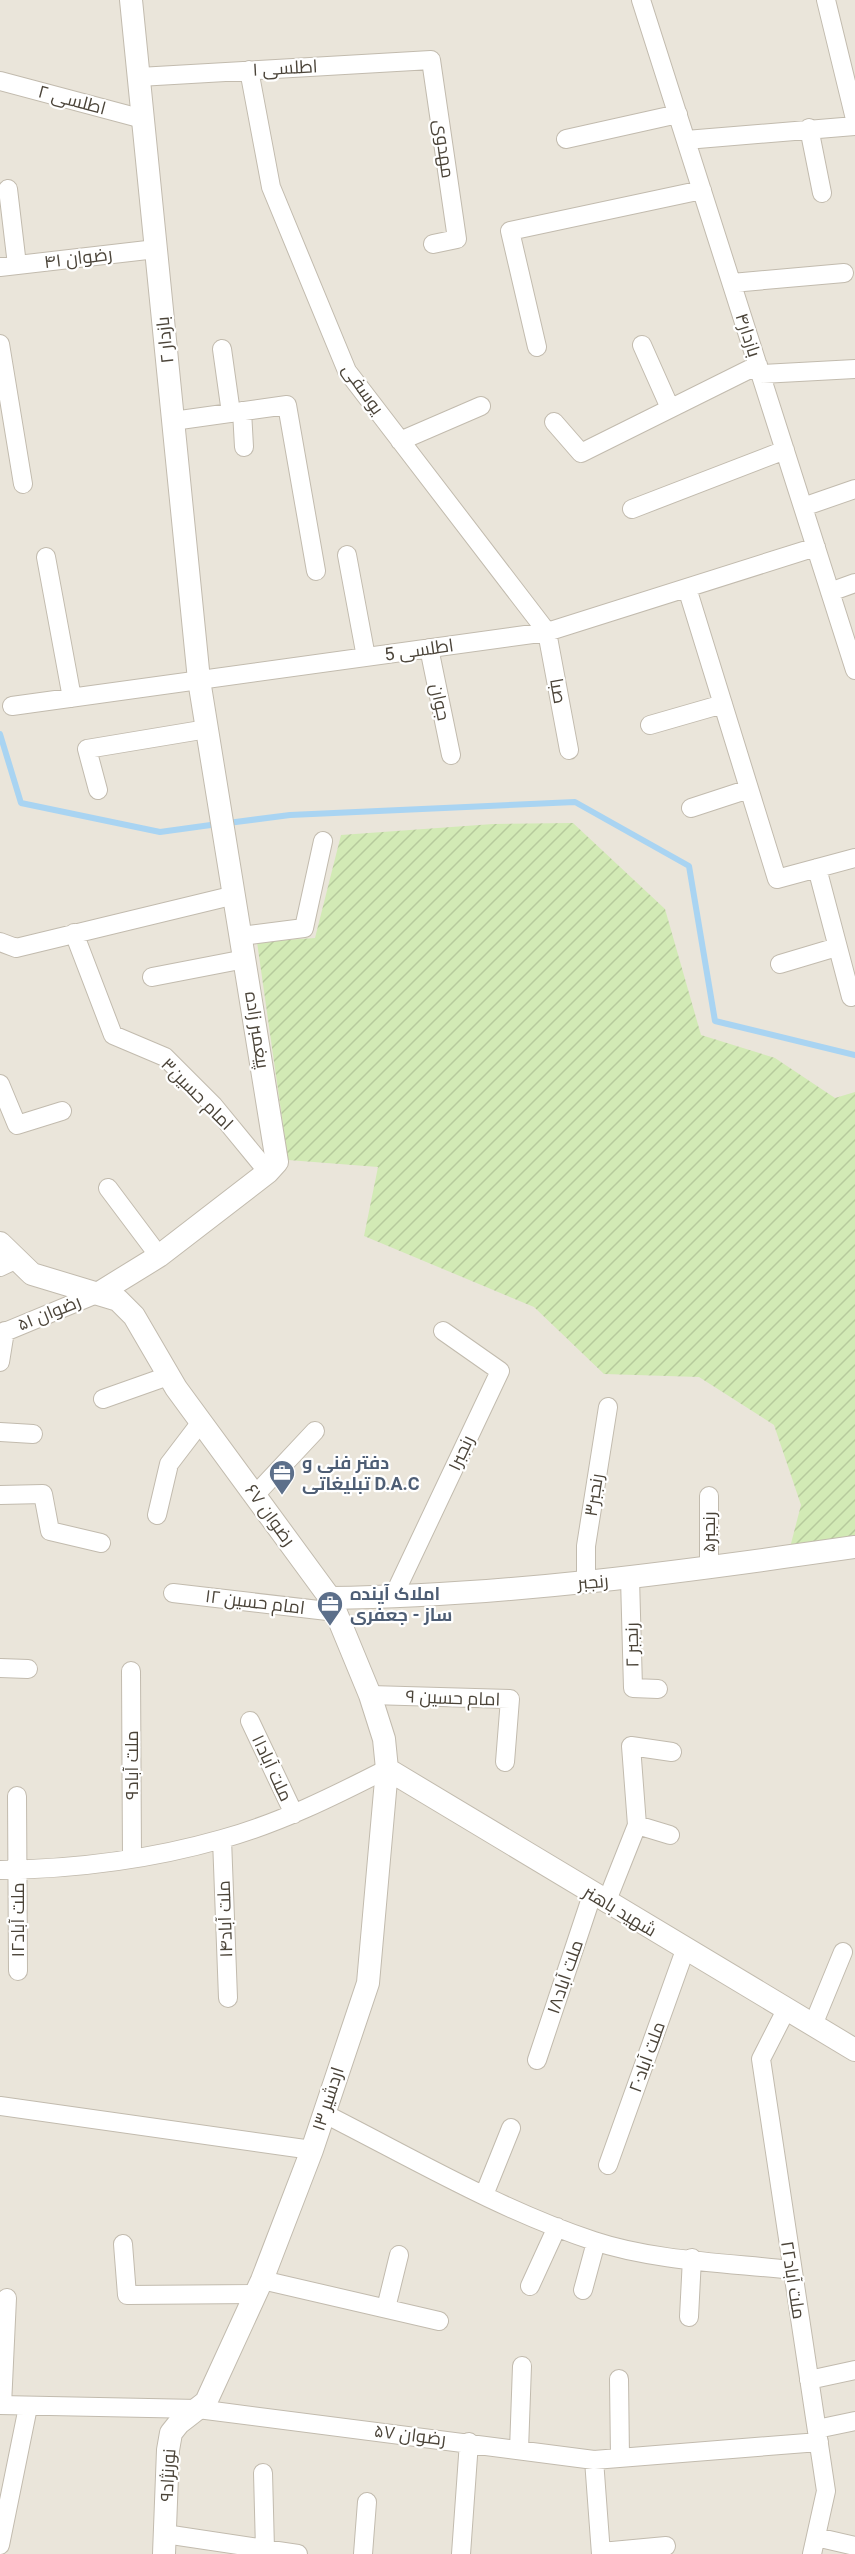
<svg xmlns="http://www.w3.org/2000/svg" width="855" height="2554" viewBox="0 0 855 2554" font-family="Roboto,Cairo,sans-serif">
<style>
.residential{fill:#eae5da}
.garden{fill:url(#garden-furrows)}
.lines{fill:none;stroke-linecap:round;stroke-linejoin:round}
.stream{stroke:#a9d4f2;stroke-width:6}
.minor-casing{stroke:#c2bbae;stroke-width:20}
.tertiary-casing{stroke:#c2bbae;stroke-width:24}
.minor{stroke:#fff;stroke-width:18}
.tertiary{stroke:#fff;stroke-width:22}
.labels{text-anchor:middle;stroke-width:4.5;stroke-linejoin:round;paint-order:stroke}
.street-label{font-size:18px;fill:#4b4439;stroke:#fff}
.service-label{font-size:18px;font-weight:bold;fill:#4e5e75;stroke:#fff;text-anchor:start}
</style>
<defs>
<pattern id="garden-furrows" width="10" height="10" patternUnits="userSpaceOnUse" patternTransform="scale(1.5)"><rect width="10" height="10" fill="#d2eab5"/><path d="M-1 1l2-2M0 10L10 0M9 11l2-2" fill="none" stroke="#b6ca9c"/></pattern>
</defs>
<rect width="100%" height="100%" fill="#f6f3ec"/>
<path class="residential" d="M0 0H855V2554H0Z"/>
<path class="garden" d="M573 823 665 909 701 1035 775 1058 835 1098 855 1092V1554L786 1563 801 1505 774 1425 699 1377 604 1374 534 1307 364 1236 378 1167 288 1160 257 942 315 938 341 835 493 824Z"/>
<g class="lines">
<path class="stream" d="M0 734 21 803 160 832 218 824
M228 823 290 815 575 802 689 866 715 1021 855 1055"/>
<g class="minor-casing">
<path id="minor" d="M641 0 855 670
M826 0 855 119
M249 70 271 187 347 371 547 632 569 750
M139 77 431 60 457 239 433 244
M0 81 143 119
M809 128 822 193
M566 139 678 114
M686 140 855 126
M8 189 17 265
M0 267 156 249
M732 283 844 273
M0 344 23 484
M642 345 670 408
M537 347 510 231 702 190
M222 349 231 413
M760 374 855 369
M242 411 244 447
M173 421 287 405 316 571
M554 422 581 453 758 365
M400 441 481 406
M803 507 855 489
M632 509 785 450
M347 555 366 657
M46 557 72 698
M687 588 777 879 855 858
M830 592 855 583
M429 648 451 755
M12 706 547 632 816 547
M650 725 723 704
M98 790 87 749 207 729
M691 808 749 789
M817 868 851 997
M74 933 113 1035 165 1057 213 1105 268 1172
M241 936 304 928 323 841
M0 942 16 948 235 895
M780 964 837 947
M152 977 245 959
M0 1084 17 1125 62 1111
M108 1188 159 1256
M0 1267 15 1260
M0 1334 99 1293
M0 1362 5 1331
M103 1399 168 1376
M0 1432 33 1434
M256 1494 315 1431
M0 1495 43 1494 50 1531 101 1543
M709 1496V1568
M157 1515 169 1464 201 1422
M630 1578 633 1688 658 1689
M586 1583V1546L608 1407
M173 1593 336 1612
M393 1597 500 1371 443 1331
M0 1668 28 1669
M131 1671 132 1858
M370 1695 510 1699 505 1762
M250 1721 294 1814
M17 1796 18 1971
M637 1825 670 1835
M222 1839 228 1998
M0 1870C73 1869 152 1859 222 1839 280 1823 334 1796 387 1769
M606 1903 637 1825 631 1746 672 1752
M786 2010 761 2059 826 2491 812 2554
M813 2025 843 1952
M537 2060 592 1895
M0 2106 312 2150
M323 2113C412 2158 500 2210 594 2241 654 2261 729 2263 792 2270
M608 2165 685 1950
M484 2195 511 2128
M123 2244 127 2295 254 2294
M262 2280 439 2321
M530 2286 557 2227
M583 2290 596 2242
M386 2308 399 2255
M689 2317 692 2258
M619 2379 620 2458
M809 2380 855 2370
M0 2405 198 2409 594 2460 819 2442
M2 2405 7 2298
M817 2429 855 2421
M519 2450 522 2366
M594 2460 601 2554
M263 2473 265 2549
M165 2534 298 2554
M816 2537 855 2546
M0 2545 28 2407
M601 2552 666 2546
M363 2554 367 2502
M461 2554 469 2442"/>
</g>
<g class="tertiary-casing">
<path id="tertiary" d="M0 1243 32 1274 118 1300 134 1316 176 1388 330 1598 370 1695 384 1739 387 1769 368 1983 312 2150 262 2280 206 2402 179 2423 171 2433 168 2450 164 2554
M99 1293 159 1256 268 1172 277 1162 199 680 131 0
M330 1598C506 1596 681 1572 855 1547
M387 1769 855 2050"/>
</g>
<use href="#minor" class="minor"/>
<use href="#tertiary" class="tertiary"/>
</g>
<defs>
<g id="office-pin" transform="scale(1.35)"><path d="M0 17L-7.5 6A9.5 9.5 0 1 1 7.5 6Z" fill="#5c6f8a" stroke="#fff"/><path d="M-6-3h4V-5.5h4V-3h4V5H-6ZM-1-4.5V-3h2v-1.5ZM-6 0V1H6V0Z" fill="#fff"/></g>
</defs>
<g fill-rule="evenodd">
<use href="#office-pin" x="282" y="1473"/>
<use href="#office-pin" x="330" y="1604"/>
</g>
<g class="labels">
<g class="street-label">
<text transform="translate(285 68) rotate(-3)" y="6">اطلسی ۱</text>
<text transform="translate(72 100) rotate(15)" y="6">اطلسی ۲</text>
<text transform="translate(444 149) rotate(82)" y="6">مهدوی</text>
<text transform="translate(78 258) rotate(-7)" y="6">رضوان ۴۱</text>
<text transform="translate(748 335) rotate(72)" y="6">بازدار۴</text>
<text transform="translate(165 340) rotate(-96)" y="6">بازدار ۲</text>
<text transform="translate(363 389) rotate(55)" y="6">یوسفی</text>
<text transform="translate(419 650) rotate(-8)" y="6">اطلسی 5</text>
<text transform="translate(558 691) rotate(80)" y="6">صبا</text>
<text transform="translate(440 702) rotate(78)" y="6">جوان</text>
<text transform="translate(257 1030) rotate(81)" y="6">پیغمبر زاده</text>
<text transform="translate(197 1094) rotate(45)" y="6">امام حسین۳</text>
<text transform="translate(49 1313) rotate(-22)" y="6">رضوان ۵۱</text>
<text transform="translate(461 1453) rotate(-65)" y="6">رنجبر۱</text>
<text transform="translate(594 1495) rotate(-81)" y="6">رنجبر۳</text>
<text transform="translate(270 1515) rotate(54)" y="6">رضوان ۶۷</text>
<text transform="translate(709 1532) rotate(-90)" y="6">رنجبر۵</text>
<text transform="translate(593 1582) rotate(-5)" y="6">رنجبر</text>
<text transform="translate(255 1602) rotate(7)" y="6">امام حسین ۱۲</text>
<text transform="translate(632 1645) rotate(-91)" y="6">رنجبر ۲</text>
<text transform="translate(453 1698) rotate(2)" y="6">امام حسین ۹</text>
<text transform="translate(132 1765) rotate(-90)" y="6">ملت آباد۹</text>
<text transform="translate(272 1768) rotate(65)" y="6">ملت آباد۱۱</text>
<text transform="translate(620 1911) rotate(31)" y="6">شهید باهنر</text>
<text transform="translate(225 1919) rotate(-92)" y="6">ملت آباد۱۴</text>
<text transform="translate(18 1920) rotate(-90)" y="6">ملت آباد۱۲</text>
<text transform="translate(565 1977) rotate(-71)" y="6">ملت آباد۱۸</text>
<text transform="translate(647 2057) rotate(-70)" y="6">ملت آباد۲۰</text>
<text transform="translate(328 2099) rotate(-72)" y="6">اردشیر ۱۳</text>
<text transform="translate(793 2280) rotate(81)" y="6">ملت آباد۲۲</text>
<text transform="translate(410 2435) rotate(7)" y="6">رضوان ۵۷</text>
<text transform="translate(168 2475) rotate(-87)" y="6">نورنژاد۹</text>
</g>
<g class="service-label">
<text x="302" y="1469">دفتر فنی و<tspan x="302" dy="21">تبلیغاتی D.A.C</tspan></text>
<text x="350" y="1600">املاک آینده<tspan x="350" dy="21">ساز - جعفری</tspan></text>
</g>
</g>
</svg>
